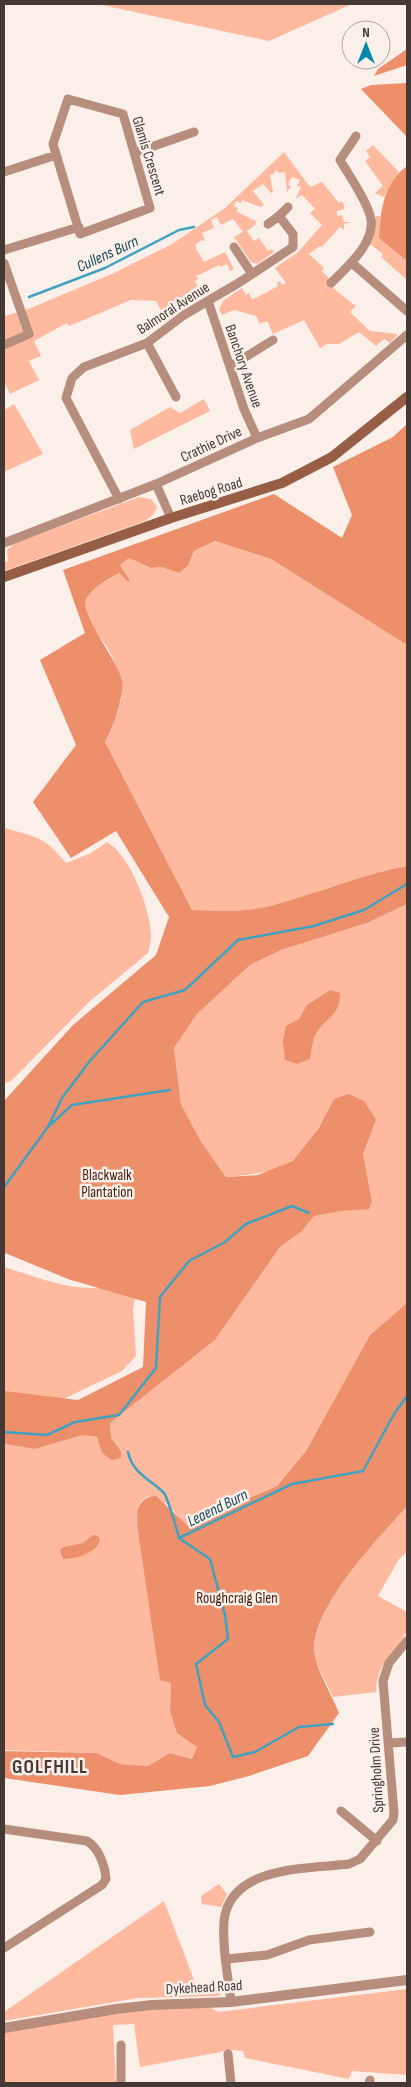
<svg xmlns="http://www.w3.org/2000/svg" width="411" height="2087" viewBox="0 0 411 2087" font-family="'Sofia Sans Condensed',sans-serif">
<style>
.green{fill:#feb99e}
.forest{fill:#ed8f6a}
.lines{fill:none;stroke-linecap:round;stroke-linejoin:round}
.stream{stroke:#40a2c1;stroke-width:2.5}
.minor{stroke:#b78d7d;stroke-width:9}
.tertiary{stroke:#b78d7d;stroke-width:10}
.secondary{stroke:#985d46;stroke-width:10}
.labels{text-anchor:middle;stroke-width:5;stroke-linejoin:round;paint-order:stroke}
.street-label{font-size:15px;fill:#453935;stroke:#fbefea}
.park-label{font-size:15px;fill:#421d0e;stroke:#fbefea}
.water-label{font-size:16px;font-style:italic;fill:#11495a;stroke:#fbefea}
.district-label{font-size:20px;font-weight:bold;letter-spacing:1px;fill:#453935;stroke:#fbefea}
</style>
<rect width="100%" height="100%" fill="#fbefea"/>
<path class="green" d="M97 4H352L269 41Z
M373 145 399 172 384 197 375 193 383 186 365 161 370 157 366 151Z
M284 152 310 187 322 182 339 203 342 201 345 209 337 211V216L342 215 344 222H352L344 224V230L340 227 322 247 320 246 309 254 324 268 322 271 328 277 334 289 356 306 350 312 370 331 398 334 390 343 384 339 376 346 359 332 339 344H327L320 348 304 320 273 334 267 321 260 324 256 316 234 310 222 315 219 309 224 300 242 288 246 295 249 293 252 299 256 298 278 286 277 283 280 281 282 285 286 283 275 268 298 252 322 225 310 213 315 209 302 195 296 198 301 187 297 186 300 180 292 177 288 185 291 186 287 192 285 172 279 173 276 170 274 174 270 175 273 192 271 193 263 184 253 191 264 205 261 207 242 200 241 203 236 201 234 206 238 208 237 212 256 221 255 225 247 231 254 241 259 238 268 251 272 249 274 252 257 264 251 262 234 237 243 232 233 219 221 225 217 217 211 220 214 228 202 233 205 241 202 240 196 244V249L204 262 225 252 234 269 230 271 227 264 221 267 219 265 199 275 196 274 198 279 195 281 198 287 195 289 199 298 166 320 156 301 131 300 69 326 67 323 34 341 41 356 29 361 39 380 10 394 4 381V316L26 310 114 273 172 244 225 208Z
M376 216H380L379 238 407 261V280L381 257 383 254 370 244Z
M204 399 210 411 134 449 130 430 170 407 180 413Z
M14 404 43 454 4 472V410Z
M139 497 151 499 157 507 153 515 145 521 4 571V562L8 561 7 550 15 543Z
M215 541 271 559 407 645V866C359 875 313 895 266 907 242 912 216 911 192 910L105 742C109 735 122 701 122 695 120 683 117 665 111 654 105 640 78 616 86 599 92 588 109 579 119 573L128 582 130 579 120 565 129 558 151 568 161 567 179 573 188 566 194 551Z
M4 828C37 837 44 836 66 863L91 853 107 842C131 857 149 906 151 934 152 940 149 947 148 953L90 1001 12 1080 4 1084Z
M407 904V1303L370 1335 306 1451 277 1486 186 1525 167 1504 148 1496 140 1502 137 1516 148 1583 171 1683 170 1711 197 1747 192 1759 170 1753 148 1766 120 1764 96 1753 4 1750V1444L35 1449 82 1435 97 1437 102 1453 121 1451 111 1438 110 1423 215 1340 280 1247 302 1231 314 1216 372 1201 363 1154 376 1120 334 1099C326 1114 306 1152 293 1161 276 1173 246 1175 226 1177L200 1140 181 1104 174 1048 197 1014 250 965 281 950 367 923Z
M4 1267C53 1282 89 1300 139 1277L133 1309 136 1356 122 1371 53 1404 4 1395Z
M407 1506V1552L399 1559 378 1596 407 1612C407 1617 408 1623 407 1628 401 1653 377 1657 376 1692L333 1697C328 1685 317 1668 315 1655 309 1606 377 1540 407 1506Z
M219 1884 227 1894 221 1907 202 1904 201 1896Z
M164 1901 199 1993 224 1990 219 1996 138 1998 4 2021V2012Z
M407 1989V2075L352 2071 349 2079 245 2058 243 2051 231 2050 140 2067 134 2024 113 2025 116 2083H4V2029L38 2022 205 2004 218 2012Z"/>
<path class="forest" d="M407 49V65L374 76 378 69Z
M407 83V137L361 89 371 85Z
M407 166V261L379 238C380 211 384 183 407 166Z
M407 424V645L271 559 215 541 194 551 188 566 179 573 161 567 151 568 129 558 120 565 130 580 128 582 119 573C108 579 92 588 86 599 79 614 118 660 122 681 125 694 112 730 105 742L192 910C216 911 242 912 266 907 313 895 359 875 407 866V904L367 923 281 950 250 965 197 1014 174 1048 181 1104 200 1140 226 1177 258 1175 293 1161 318 1129 334 1099 349 1094 364 1101 376 1120 363 1154 372 1201 369 1209 340 1211 314 1216 302 1231 280 1247 215 1340 110 1423 111 1438 121 1451V1458L112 1460 102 1453 97 1437 82 1435 35 1449 4 1444V1391L78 1400 143 1367 146 1302 68 1279 5 1253 4 1101 73 1025 156 955 169 917 116 831 71 858 33 802 76 745 40 660 85 633 63 570 274 494 342 538 352 515 333 467 393 437Z
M330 990 340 993C340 1015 329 1015 319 1029 312 1037 312 1048 310 1059L297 1064 285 1060 283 1041 286 1026 299 1019 307 1005Z
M407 1303V1506C379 1538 306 1611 315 1656 319 1675 332 1695 339 1713L308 1756 249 1776 210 1786 120 1795 4 1778V1751L96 1753 120 1764 148 1766 170 1753 192 1759 197 1747 177 1733 170 1711 171 1683 160 1680 138 1531C136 1514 136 1497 156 1496L187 1525 277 1486 306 1451 370 1335Z
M93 1535 98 1536 100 1541C94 1554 76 1559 63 1559L60 1550 64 1547 83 1543Z"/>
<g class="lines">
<path class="stream" d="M29 297 105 268 179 230 194 227
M49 1126 72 1105 170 1090
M4 1187 48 1127 62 1098 89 1062 143 1002 185 990 238 940 314 926 364 910 407 884
M4 1432 47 1435 75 1422 119 1415 156 1368 160 1297 189 1261 225 1242 246 1224 292 1206 309 1213
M128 1452C132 1473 151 1480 164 1493 167 1496 177 1530 179 1538
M333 1724 299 1727 255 1752 233 1757 219 1722 205 1705 196 1664 228 1639 225 1615 210 1559 179 1538 292 1484 363 1471 394 1414 407 1396"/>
<path class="minor" d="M68 99 123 114 150 208 80 234 53 144Z
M134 153 194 132
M4 172 56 155
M279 216 288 207
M234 247 252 274
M4 250 79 227
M4 263 29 334 4 345
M352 263 407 311
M331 283C347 267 378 241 370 215 364 196 350 177 340 160L356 136
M208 301 244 409 257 438
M147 343 176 397
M231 366 273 340
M156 484 171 518
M119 499 66 398 72 378 84 367 147 343 184 315 240 282 293 247V234L279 216 268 224
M4 543 156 484 257 438 309 419 407 335
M389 1743 407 1742
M341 1811 377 1841
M4 1829 87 1841C99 1848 105 1866 106 1879L102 1885 4 1948
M227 1959 267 1955 309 1940 370 1932
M231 2002C228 1976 222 1947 224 1921 230 1865 308 1869 349 1864L360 1859 393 1820 394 1813 383 1681 389 1663 407 1641
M121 2045V2083
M228 2054 231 2083
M369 2083 370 2080"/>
<path class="tertiary" d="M4 2028 116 2009 152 2005 231 2002 407 1980"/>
<path class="secondary" d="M4 577 171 518 282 483 332 457 407 397"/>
</g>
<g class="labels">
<g class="street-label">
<text transform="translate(149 156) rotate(73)" y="5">Glamis Crescent</text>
<text transform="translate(173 308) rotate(-33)" y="5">Balmoral Avenue</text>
<text transform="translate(244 366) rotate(71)" y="5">Banchory Avenue</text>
<text transform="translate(211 444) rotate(-25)" y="5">Crathie Drive</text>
<text transform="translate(211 491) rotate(-17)" y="5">Raebog Road</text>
<text transform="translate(376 1770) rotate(-93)" y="5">Springholm Drive</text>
<text transform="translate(204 1987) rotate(-3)" y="5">Dykehead Road</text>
</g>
<g class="park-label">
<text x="107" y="1180">Blackwalk<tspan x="107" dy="17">Plantation</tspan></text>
<text x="237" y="1603">Roughcraig Glen</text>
</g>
<g class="water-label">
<text transform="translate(107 253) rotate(-25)" y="6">Cullens Burn</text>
<text transform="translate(217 1507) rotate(-26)" y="6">Leaend Burn</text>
</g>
<g class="district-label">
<text x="50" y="1773">GOLFHILL</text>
</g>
</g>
<rect width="411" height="2087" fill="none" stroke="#453935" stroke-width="10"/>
<g transform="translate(366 45)"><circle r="24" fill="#fbefea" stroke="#b2a6a2"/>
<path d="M0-4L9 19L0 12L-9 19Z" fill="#0389aa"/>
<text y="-8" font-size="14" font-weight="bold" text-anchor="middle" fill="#453935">N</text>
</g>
</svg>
